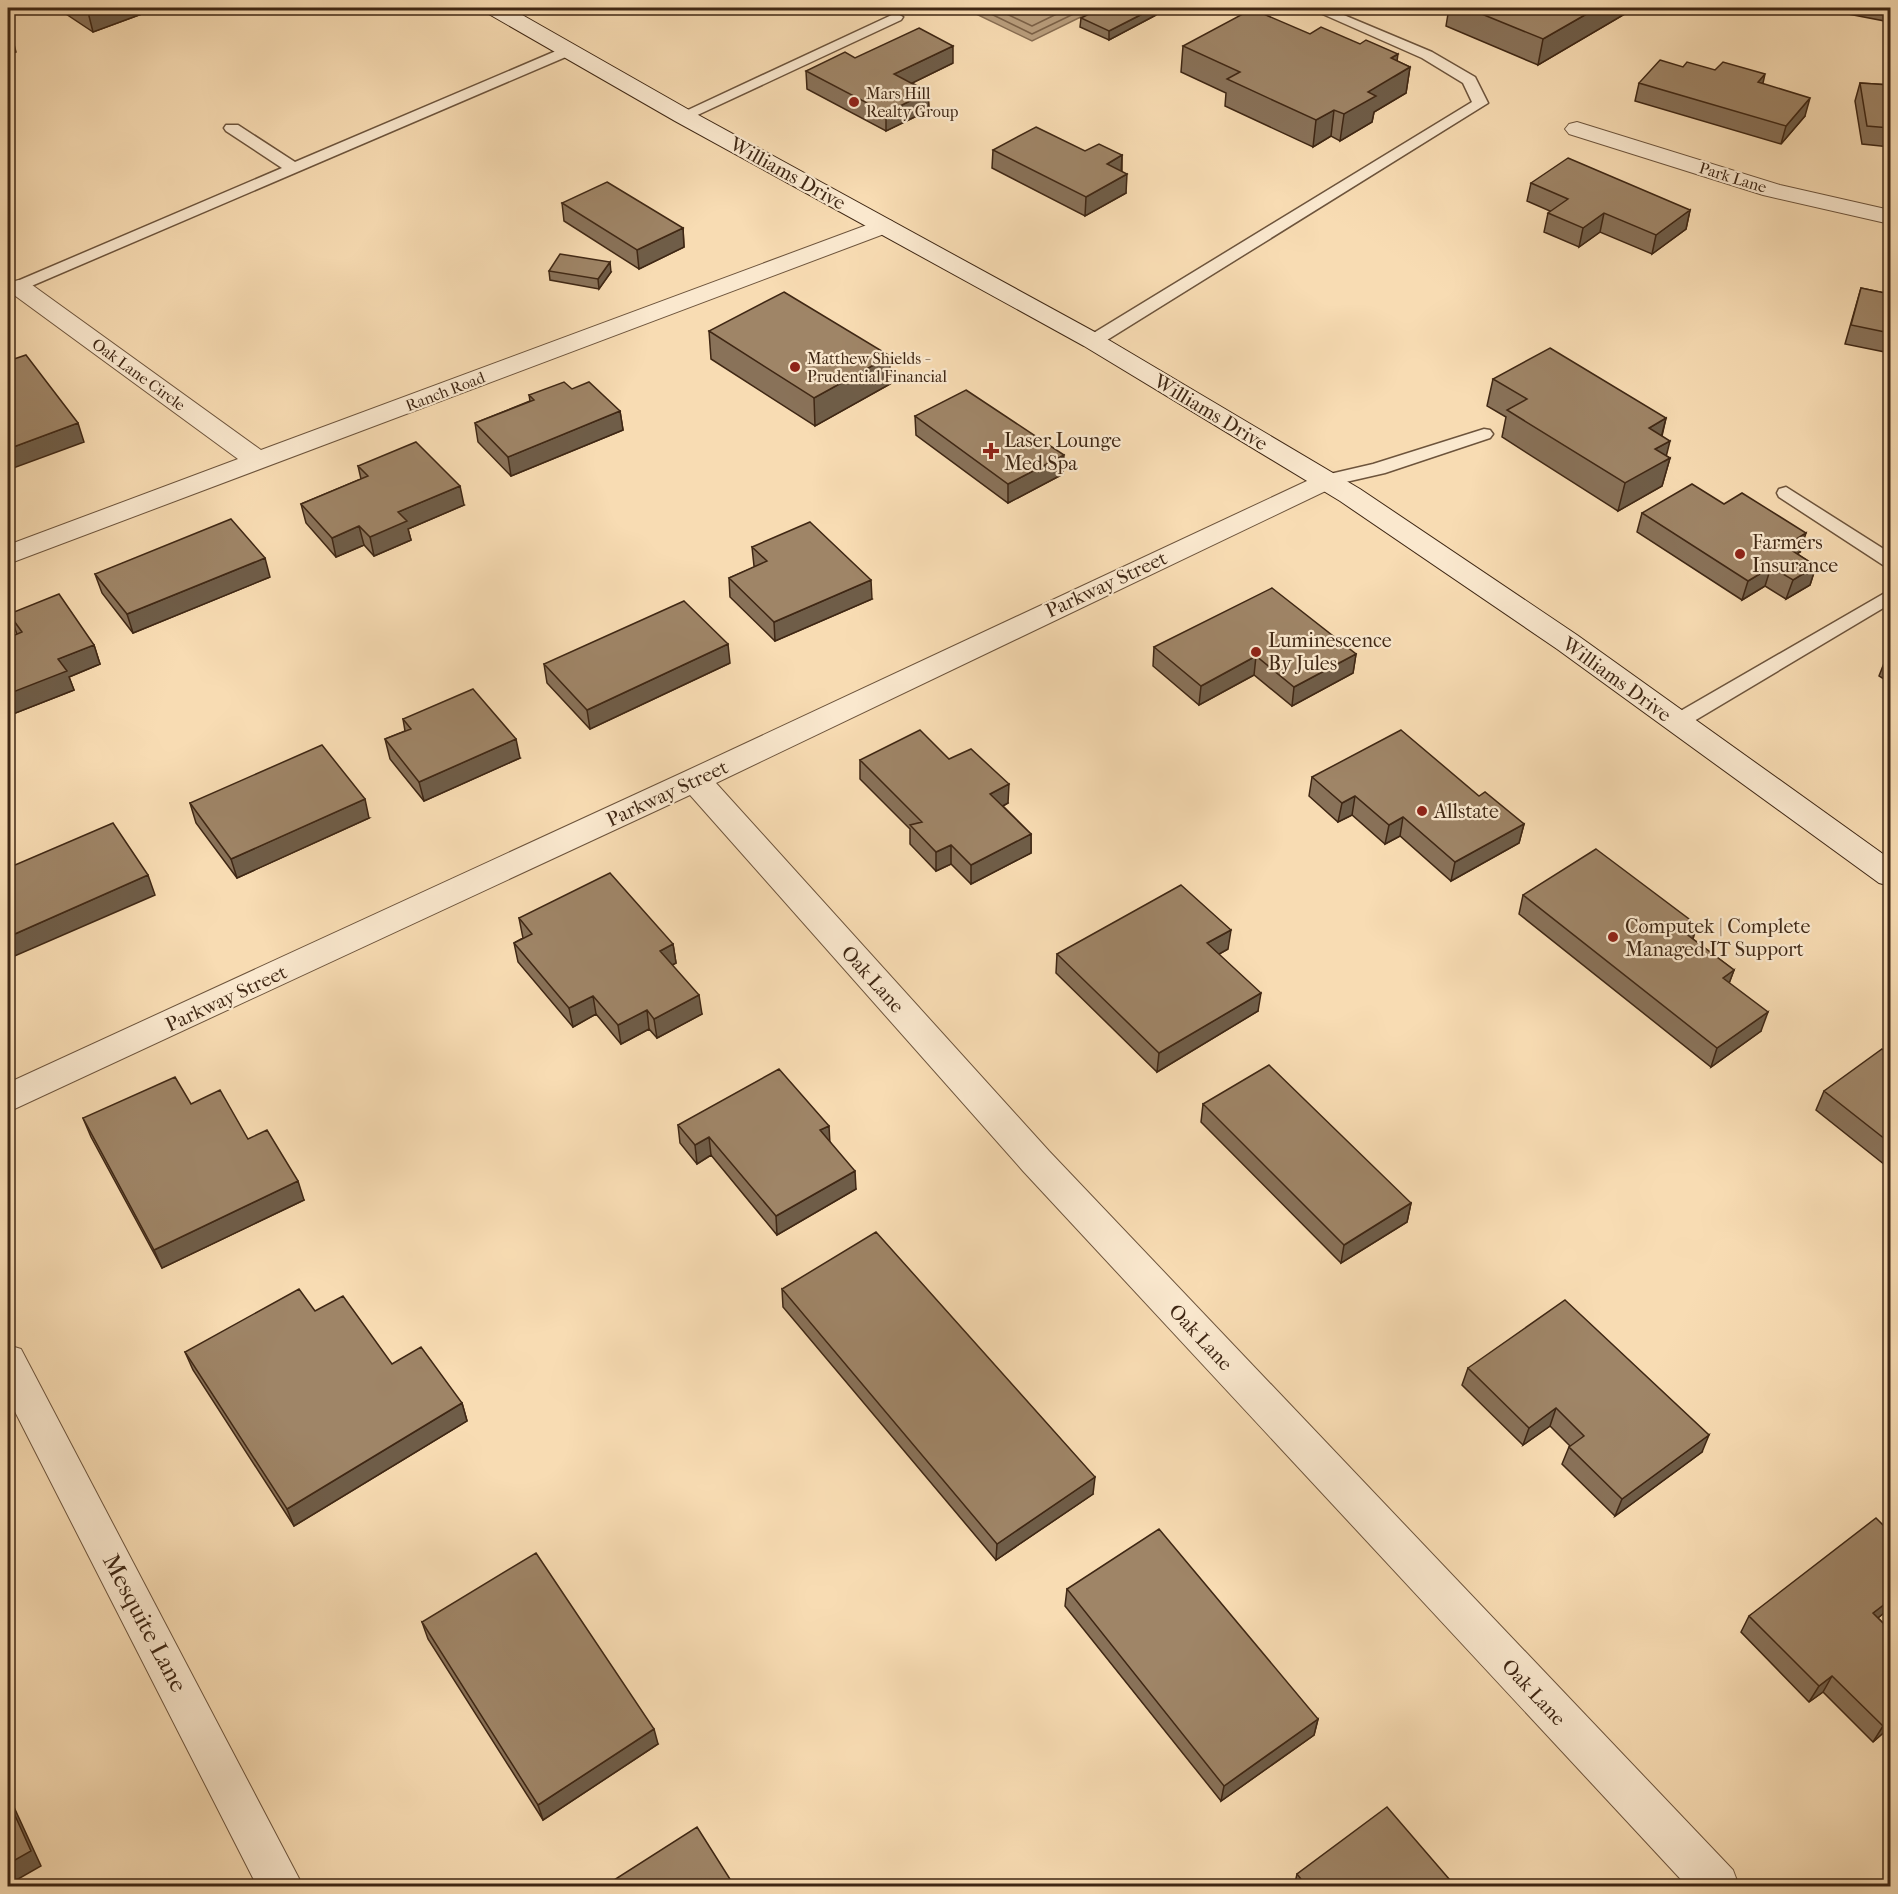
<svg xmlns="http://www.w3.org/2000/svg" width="1898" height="1894" viewBox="0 0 1898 1894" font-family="'IM FELL French Canon',serif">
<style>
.water{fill:#b99e7d;stroke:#886e53;stroke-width:1.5}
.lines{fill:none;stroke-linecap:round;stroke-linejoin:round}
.shore{stroke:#7c6248;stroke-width:1.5}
.lane-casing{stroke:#6d543c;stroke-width:3}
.street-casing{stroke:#6d543c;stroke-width:2}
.secondary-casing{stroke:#3f2714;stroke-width:2}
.lane{fill:#fae8ce;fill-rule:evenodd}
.street{fill:#fae8ce;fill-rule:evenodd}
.secondary{fill:#fae8ce;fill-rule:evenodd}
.wall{fill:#897259;stroke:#3f2714;stroke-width:1.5}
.shaded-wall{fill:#6f5d48;stroke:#3f2714;stroke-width:1.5}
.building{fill:#9f8567;stroke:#3f2714;stroke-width:1.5}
.poi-dot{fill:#8f2418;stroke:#fae8ce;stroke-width:2}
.labels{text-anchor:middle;stroke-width:4.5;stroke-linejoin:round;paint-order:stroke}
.far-poi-label{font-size:16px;fill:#3f2714;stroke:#fae8ce;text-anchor:start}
.far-street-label{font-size:16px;fill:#3f2714;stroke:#fae8ce}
.street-label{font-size:20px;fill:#3f2714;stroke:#fae8ce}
.poi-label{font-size:20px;fill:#3f2714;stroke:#fae8ce;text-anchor:start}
.near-street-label{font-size:24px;fill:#3f2714;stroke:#fae8ce}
</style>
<rect width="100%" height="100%" fill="#f8dcb3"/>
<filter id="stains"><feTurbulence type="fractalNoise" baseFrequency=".00333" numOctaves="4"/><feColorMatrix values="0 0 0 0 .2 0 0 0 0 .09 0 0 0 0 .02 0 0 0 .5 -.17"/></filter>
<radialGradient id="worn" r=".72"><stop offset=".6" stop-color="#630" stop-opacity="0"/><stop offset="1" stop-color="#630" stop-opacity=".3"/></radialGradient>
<path class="water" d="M984 8H1099L1032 41 974 13Z"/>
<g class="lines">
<path class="shore" d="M985 8 987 12 1032 34 1086 8
M994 8 1032 26 1069 8"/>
<g class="lane-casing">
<path id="lane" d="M1309 8H1327L1432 52 1475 77 1488 103 1099 345H1087L1084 341 1087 337 1472 102 1463 83 1422 58Z
M896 13 903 17 901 20 689 119H677L675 116Z
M570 45 578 50 575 53 8 296V285L282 168 226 131 224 128 226 125H238L295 162Z
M1484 429 1490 430 1493 434 1490 438 1385 473 1324 487 1315 481 1317 477 1373 464Z
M1786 487 1890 553V567L1883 565 1779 497 1777 493 1779 489Z
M1890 590V604L1684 727H1670L1667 722 1670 717Z"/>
</g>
<g class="street-casing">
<path id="street" d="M1577 122 1780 185 1890 210V224L1763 195 1569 134 1565 129 1569 124Z
M883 219 892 221 895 226 892 231 8 564V545L238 459 10 292 8 286 10 282 19 280 28 282 261 450Z
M1324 473 1334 475 1338 481 1334 487 716 783 1049 1151 1733 1870 1739 1886H1687L1023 1171 690 795 8 1112V1083L684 772Z
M8 1345 21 1349 303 1886H257L8 1398Z"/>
</g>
<g class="secondary-casing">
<path id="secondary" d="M485 8H510L691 111 1102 336 1360 489 1577 635 1890 859V886L1879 883 1557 649 1340 501 1084 346 675 121 487 13Z"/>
</g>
<use href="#lane" class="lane"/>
<use href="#street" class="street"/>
<use href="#secondary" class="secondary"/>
</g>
<path class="wall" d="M57 8H158L93 32Z
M1449 8H1635L1538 65 1446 26Z
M1817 8H1890V22Z
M1156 15 1109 40 1080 27 1081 18Z
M1310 34 1397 61 1410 67 1406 93 1374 112 1372 122 1340 141 1331 136 1313 147 1225 106 1226 93 1181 72 1183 46Z
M855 58 953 63 912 83 928 92 929 110 886 131 807 89 806 71Z
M1683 67 1763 84 1805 116 1781 144 1635 101 1639 83Z
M1860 83 1890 85V147L1862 144 1855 101Z
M993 150 1085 151 1122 155V171L1126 193 1085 216 992 168Z
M1531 183 1690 210 1686 229 1652 254 1600 232 1579 247 1544 232 1548 213 1550 211 1527 201Z
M562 203 683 228 684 247 639 269 564 221Z
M549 271 611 272 599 289 550 280Z
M1861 288 1890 294V353L1845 344Z
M709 331 890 384 815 426 711 359Z
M1493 379 1666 418 1662 436 1666 456 1670 458 1662 486 1618 511 1502 437 1506 417 1487 406Z
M572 389 620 411 623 430 511 476 478 442 475 423 530 401 529 395Z
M915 416 1063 474 1008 503 916 435Z
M358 466 464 505 408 529 411 540 374 556 364 545 336 557 306 523 301 504 361 479Z
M1642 513 1800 552 1797 554 1816 566 1810 585 1786 599 1765 586 1742 600 1637 532Z
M752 547 872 599 775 641 730 597 729 578 755 567 754 566Z
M95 574 270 577 133 633 102 593Z
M9 614 94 645 100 664 69 677 74 690 8 716V638L17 634Z
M1154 647 1356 654 1353 673 1292 706 1254 675 1199 705 1153 666Z
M1890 648V683L1879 676Z
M730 663 590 729 547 683 544 664Z
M403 719 520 758 424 801 390 759 385 739 405 731Z
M949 759 1008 803 1003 806 1031 834V853L971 884 951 864 936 871 910 844V829L860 779V760Z
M1312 777 1479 796 1524 824 1519 843 1451 881 1400 836 1385 844 1352 815 1338 822 1309 796Z
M190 803 369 818 237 878 196 823Z
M1523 895 1697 925 1693 939 1734 970 1729 983 1761 1031 1711 1067 1519 914Z
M519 918 673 944 676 963 672 965 702 1014 657 1038 649 1029 621 1044 596 1014 573 1027 518 962 514 943 523 938Z
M1228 949 1219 954 1258 1011 1157 1072 1056 973 1057 954Z
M1890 1056V1169L1816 1110 1824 1091Z
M191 1104 248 1139 304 1200 162 1268 91 1137 83 1118Z
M1203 1104 1411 1203 1407 1222 1341 1263 1201 1122Z
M678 1125 830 1142 856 1189 777 1235 711 1155 697 1164 680 1143Z
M782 1289 1093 1494 996 1560 783 1307Z
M185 1352 392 1364 462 1403 467 1421 294 1526 193 1370Z
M1468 1368 1702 1452 1615 1516 1562 1464 1569 1447 1570 1446 1550 1426 1523 1445 1462 1385Z
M1890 1532V1608L1878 1618 1890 1630V1727L1873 1742 1823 1692 1809 1702 1741 1632 1749 1616Z
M1067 1589 1318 1719 1314 1735 1221 1801 1065 1606Z
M422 1622 658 1744 543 1820 428 1639Z
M1297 1874 1456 1887H1294Z"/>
<path class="shaded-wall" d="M87 8H158L93 32Z
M1154 8H1156V15L1109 40V31Z
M1597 8H1635L1538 65 1543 39Z
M8 22 16 52 8 55Z
M953 46V63L894 92V74Z
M1398 54 1395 76 1410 67 1406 93 1374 112 1372 122 1340 141 1344 114 1368 92 1391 58Z
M1765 74 1761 92 1758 82Z
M928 92 929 110 886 131V113Z
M1810 98 1805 116 1781 144 1786 126Z
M1334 110 1331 136 1313 147 1316 120Z
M1122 155 1121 174 1107 164Z
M1127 174 1126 193 1085 216 1086 197Z
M1690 210 1686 229 1652 254 1656 235Z
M1604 213 1600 232 1579 247 1583 228Z
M683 228 684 247 639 269 637 250Z
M610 262 611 272 599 289 598 279Z
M890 356V384L815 426 814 398Z
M620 411 623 430 511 476 508 457Z
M1666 418 1659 446 1649 428Z
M78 423 84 442 8 470V449Z
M1670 441 1665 461 1670 458 1662 486 1618 511 1625 483 1655 449Z
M1064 455 1063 474 1008 503V484Z
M460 486 464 505 408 529 411 540 374 556 370 537 398 512Z
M359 526 364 545 336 557 332 538Z
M1806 533 1800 552 1778 565 1785 546Z
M265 558 270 577 133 633 127 614Z
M1816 566 1810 585 1786 599 1793 580Z
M1771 567 1765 586 1742 600 1748 581Z
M871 580 872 599 775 641 774 622Z
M728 644 730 663 590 729 587 710Z
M94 645 100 664 69 677 74 690 8 716V694L58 659Z
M1356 654 1353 673 1292 706 1294 687Z
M1256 656 1254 675 1199 705 1201 686Z
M516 739 520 758 424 801 419 782Z
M1009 784 1008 803 990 813V794Z
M1355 796 1352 815 1338 822 1342 803Z
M365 799 369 818 237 878 231 859Z
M1403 817 1400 836 1385 844 1389 825Z
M1524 824 1519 843 1451 881 1455 862Z
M1031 834V853L971 884V865Z
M951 845V864L936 871V852Z
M148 875 155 895 10 958 8 952V937Z
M1697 925 1691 944 1685 933Z
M1231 930 1228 949 1205 962 1207 943Z
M673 944 676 963 662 970 660 951Z
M1734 970 1727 989 1723 978Z
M1261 993 1258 1011 1157 1072 1159 1053Z
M699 995 702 1014 657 1038 654 1019Z
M593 996 596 1014 573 1027 569 1008Z
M647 1010 649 1029 621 1044 618 1025Z
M1768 1012 1761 1031 1711 1067 1717 1048Z
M829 1126 830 1144 820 1130Z
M709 1137 711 1155 697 1164 695 1145Z
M855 1171 856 1189 777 1235 776 1216Z
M298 1181 304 1200 162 1268 154 1250Z
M1411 1203 1407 1222 1341 1263 1344 1245Z
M462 1403 467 1421 294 1526 287 1509Z
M1556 1408 1550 1426 1523 1445 1529 1428Z
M1709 1435 1702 1452 1615 1516 1622 1499Z
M1095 1477 1093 1494 996 1560 997 1544Z
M1890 1600V1608L1863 1630 1873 1613Z
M1832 1676 1823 1692 1809 1702 1819 1686Z
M1318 1719 1314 1735 1221 1801 1224 1786Z
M1890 1720V1727L1873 1742 1883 1726Z
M654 1729 658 1744 543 1820 538 1805Z
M8 1794 41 1866 11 1883 13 1887H9L8 1884Z"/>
<path class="building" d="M1101 8H1154L1109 31 1081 18Z
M1467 8H1597L1543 39Z
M1252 9 1310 34 1321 27 1360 44 1366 40 1398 54 1391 58 1410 67 1368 92 1376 96 1344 114 1334 110 1316 120 1227 79 1240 72 1183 46Z
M919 28 953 46 894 74 928 92 886 113 806 71 845 52 855 58Z
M1660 60 1683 67 1687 62 1715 70 1723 62 1765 74 1758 82 1810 98 1786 126 1639 83Z
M1860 83 1890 85V128L1867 126Z
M1036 127 1085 151 1099 144 1122 155 1107 164 1127 174 1086 197 993 150Z
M1568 158 1690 210 1656 235 1604 213 1583 228 1548 213 1568 199 1531 183Z
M607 182 683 228 637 250 562 203Z
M560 254 610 262 598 279 549 271Z
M1861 288 1890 294V333L1851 325Z
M784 292 890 356 814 398 709 331Z
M1550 348 1666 418 1649 428 1670 441 1655 449 1670 458 1625 483 1507 410 1527 399 1493 379Z
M26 355 78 423 8 449V361Z
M564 382 572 389 589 382 620 411 508 457 475 423 534 400 529 395Z
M966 390 1064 455 1008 484 915 416Z
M416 442 460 486 398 512 407 521 370 537 359 526 332 538 301 504 368 476 358 466Z
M1692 484 1724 504 1742 493 1806 533 1785 546 1816 566 1793 580 1771 567 1748 581 1642 513Z
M231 519 265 558 127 614 95 574Z
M810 522 871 580 774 622 729 578 767 561 752 547Z
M1272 588 1356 654 1294 687 1256 656 1201 686 1154 647Z
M59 594 94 645 58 659 67 671 8 694V638L22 632 9 614Z
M684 601 728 644 587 710 544 664Z
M473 689 516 739 419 782 385 739 411 729 403 719Z
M920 730 949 759 971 749 1009 784 990 794 1031 834 971 865 951 845 936 852 910 825 922 822 860 760Z
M1401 730 1479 796 1485 792 1524 824 1455 862 1403 817 1389 825 1355 796 1342 803 1312 777Z
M322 745 365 799 231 859 190 803Z
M113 823 148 875 8 937V868Z
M1596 849 1697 925 1685 933 1734 970 1723 978 1768 1012 1717 1048 1523 895Z
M610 873 673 944 660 951 699 995 654 1019 647 1010 618 1025 593 996 569 1008 514 943 532 934 519 918Z
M1181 885 1231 930 1207 943 1261 993 1159 1053 1057 954Z
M1882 1049 1890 1056V1143L1824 1091Z
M1269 1065 1411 1203 1344 1245 1203 1104Z
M779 1069 829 1126 820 1130 855 1171 776 1216 709 1137 695 1145 678 1125Z
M175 1077 191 1104 220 1090 248 1139 267 1130 298 1181 154 1250 83 1118Z
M876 1232 1095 1477 997 1544 782 1289Z
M299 1289 315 1311 343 1296 392 1364 421 1347 462 1403 287 1509 185 1352Z
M1565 1300 1709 1435 1622 1499 1569 1447 1584 1436 1556 1408 1529 1428 1468 1368Z
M1876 1518 1890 1532V1600L1873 1613 1890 1630V1720L1883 1726 1832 1676 1819 1686 1749 1616Z
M1159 1529 1318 1719 1224 1786 1067 1589Z
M536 1553 654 1729 538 1805 422 1622Z
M8 1800 31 1851 8 1864Z
M1387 1807 1456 1887H1307L1297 1874Z
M697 1827 735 1887H603Z"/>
<g class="poi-dot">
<circle cx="854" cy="102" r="6"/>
<circle cx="795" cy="367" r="6"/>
<path d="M988 442h6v6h6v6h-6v6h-6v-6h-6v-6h6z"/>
<circle cx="1740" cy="554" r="6"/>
<circle cx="1256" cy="652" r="6"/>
<circle cx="1422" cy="811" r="6"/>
<circle cx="1613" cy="937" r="6"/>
</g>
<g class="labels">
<g class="far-poi-label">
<text x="866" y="99">Mars Hill<tspan x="866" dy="18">Realty Group</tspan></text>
<text x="807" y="364">Matthew Shields -<tspan x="807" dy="18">Prudential Financial</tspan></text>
</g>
<g class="far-street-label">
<text transform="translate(1733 177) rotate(17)" y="6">Park Lane</text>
<text transform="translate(139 374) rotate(36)" y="6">Oak Lane Circle</text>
<text transform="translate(445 391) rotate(-21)" y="6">Ranch Road</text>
</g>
<g class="street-label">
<text transform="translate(788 173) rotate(29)" y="7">Williams Drive</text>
<text transform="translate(1211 412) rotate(31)" y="7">Williams Drive</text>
<text transform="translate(1106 584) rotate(-25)" y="7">Parkway Street</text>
<text transform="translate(1617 679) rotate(36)" y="7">Williams Drive</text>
<text transform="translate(667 793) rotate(-25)" y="7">Parkway Street</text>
<text transform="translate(873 979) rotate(48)" y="7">Oak Lane</text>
<text transform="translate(226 998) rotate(-25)" y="7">Parkway Street</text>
<text transform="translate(1201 1337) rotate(47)" y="7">Oak Lane</text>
<text transform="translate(1534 1692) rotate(47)" y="7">Oak Lane</text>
</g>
<g class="poi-label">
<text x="1004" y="447">Laser Lounge<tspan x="1004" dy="23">Med Spa</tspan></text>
<text x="1752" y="549">Farmers<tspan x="1752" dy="23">Insurance</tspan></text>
<text x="1268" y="647">Luminescence<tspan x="1268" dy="23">By Jules</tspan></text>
<text x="1434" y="818">Allstate</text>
<text x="1625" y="933">Computek | Complete<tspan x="1625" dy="23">Managed IT Support</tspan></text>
</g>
<g class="near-street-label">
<text transform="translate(145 1623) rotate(62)" y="8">Mesquite Lane</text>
</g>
</g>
<rect width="1898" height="1894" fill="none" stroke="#f8dcb3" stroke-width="30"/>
<rect x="9" y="9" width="1880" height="1876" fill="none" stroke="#3f2714" stroke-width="3"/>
<rect x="15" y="15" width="1868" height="1864" fill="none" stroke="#3f2714" stroke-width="1.5"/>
<rect width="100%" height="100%" filter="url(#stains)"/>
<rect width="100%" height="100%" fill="url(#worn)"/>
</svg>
